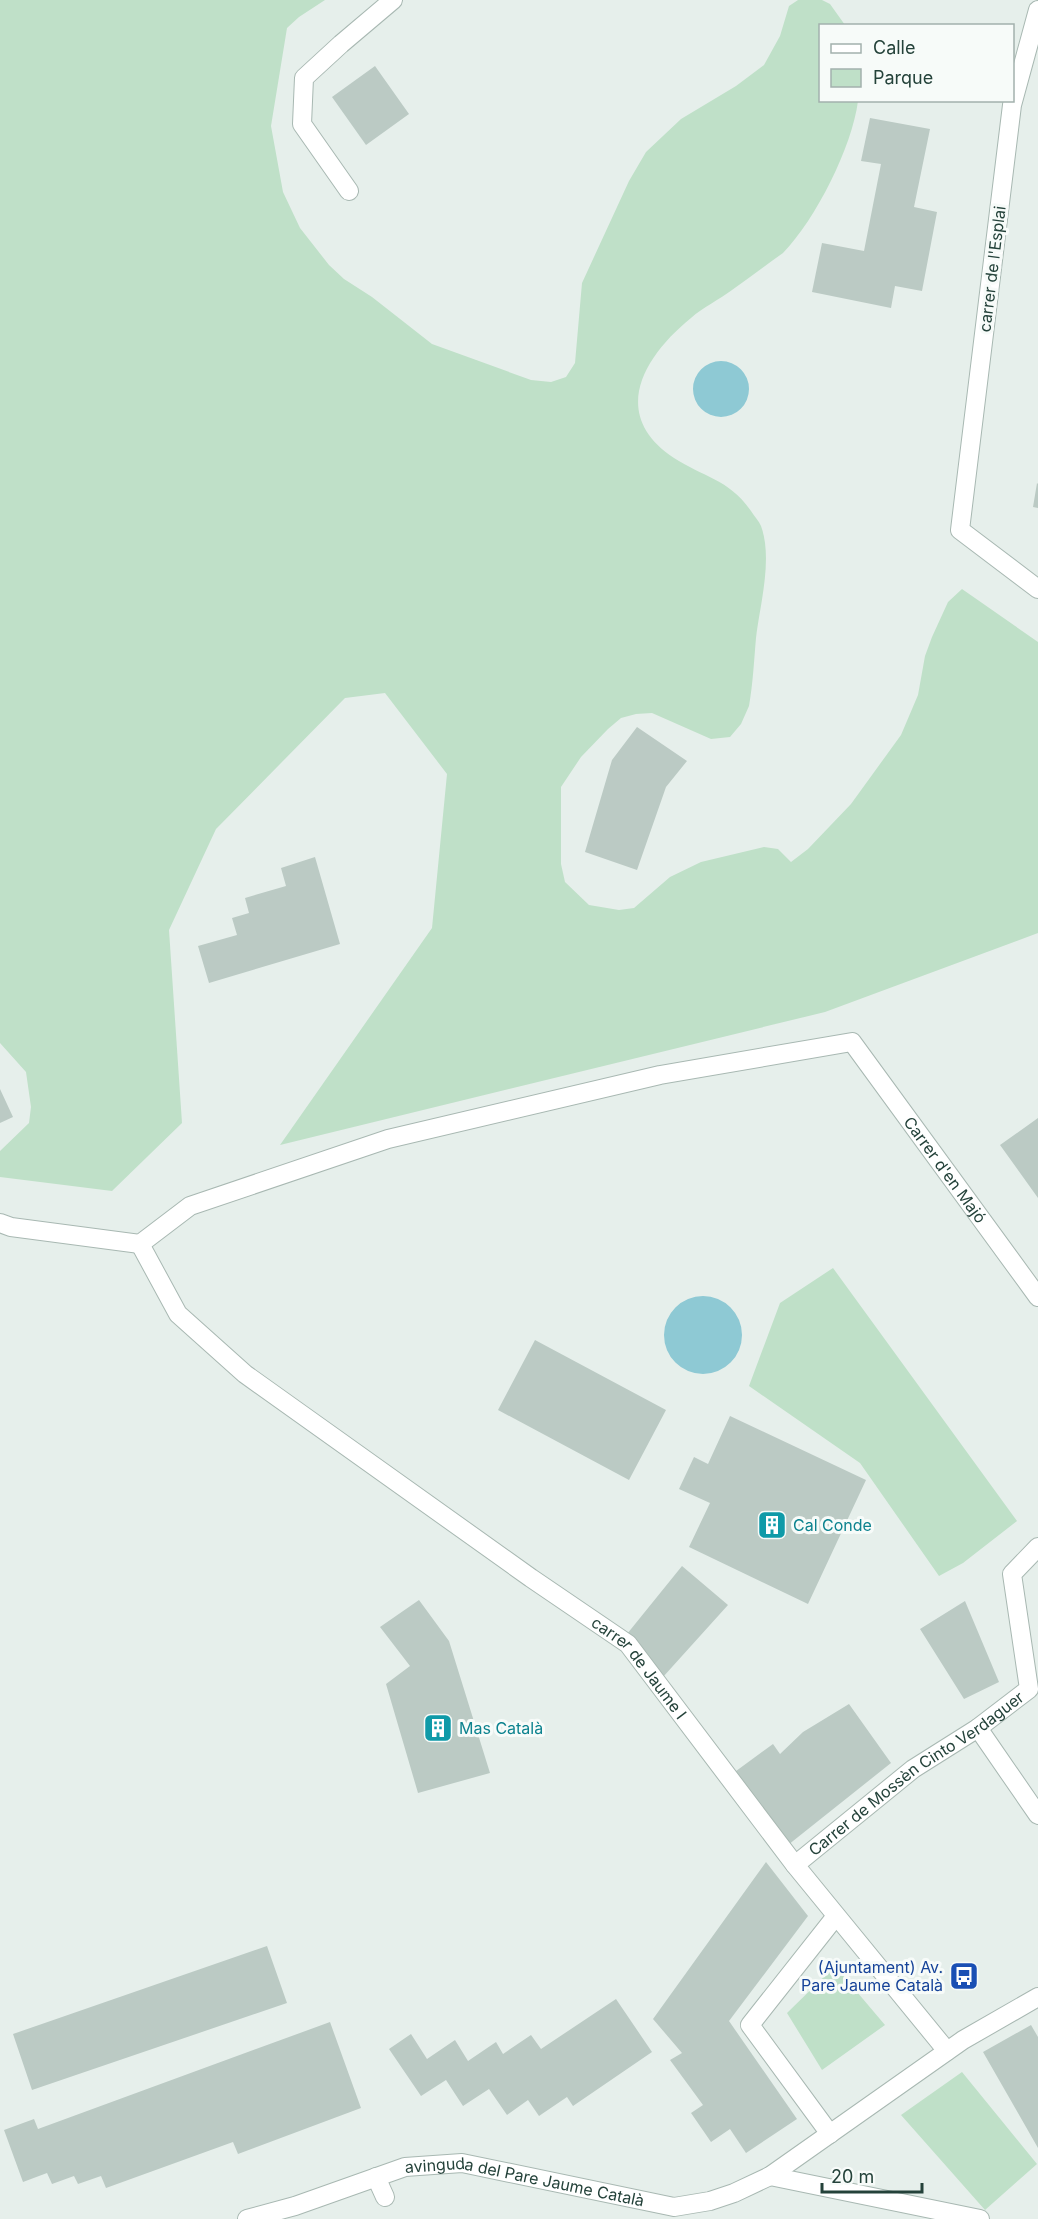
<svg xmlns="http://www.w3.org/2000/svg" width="1038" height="2219" viewBox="0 0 1038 2219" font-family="Inter,sans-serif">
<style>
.green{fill:#bfe0c8}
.water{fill:#8ec9d4}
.building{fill:#bbcac4}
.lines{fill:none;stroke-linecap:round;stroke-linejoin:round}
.service-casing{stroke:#a8b8b2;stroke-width:20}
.minor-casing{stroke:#a8b8b2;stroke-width:20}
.service{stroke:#fff;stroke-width:18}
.minor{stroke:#fff;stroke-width:18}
.labels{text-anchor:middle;stroke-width:6;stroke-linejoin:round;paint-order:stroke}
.street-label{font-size:16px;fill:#24423a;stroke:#f7fbf9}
.culture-label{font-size:16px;fill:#0d838f;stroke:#f7fbf9;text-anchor:start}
.transit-label{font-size:16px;fill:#164399;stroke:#f7fbf9;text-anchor:end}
</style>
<rect width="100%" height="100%" fill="#e6efeb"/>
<path class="green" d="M0 0H325L299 17 287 28 271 126 283 192 300 228 329 265 344 279 372 297 432 344 531 380 551 382 566 377 575 363 582 283 629 181 646 152 681 119 736 86 764 65 780 36 789 6 798 0H822L830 4 845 25 820 26V100L858 101C852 147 816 219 783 253 766 265 749 278 732 290 719 300 703 307 691 318 643 357 609 415 674 458 703 477 729 479 751 511 754 516 759 521 761 526 773 559 760 604 756 638 754 661 753 683 749 706L741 724 730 737 711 739 652 713 636 714 621 718 608 729 581 757 561 787V864L565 882 589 905 619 910 634 908 670 877 701 862 764 847 778 849 791 862 808 849 851 804 901 735 918 695 925 656 932 637 948 602 962 589 1038 642V933L825 1012 280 1145 432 928 447 774 385 693 345 698 216 829 169 930 182 1123 112 1191 0 1177V1151L29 1123 31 1107 26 1072 0 1043Z
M833 1268 1017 1521 963 1563 939 1576 860 1463 749 1386 780 1303Z
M835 1966 885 2025 822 2070 787 2013Z
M962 2072 1037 2164 985 2210 901 2115Z"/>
<path class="water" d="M693 389a28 28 0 1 1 56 0a28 28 0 1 1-56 0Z
M664 1335a39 39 0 1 1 78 0a39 39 0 1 1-78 0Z"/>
<path class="building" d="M375 66 409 114 366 145 332 97Z
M870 118 930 129 914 207 937 212 922 291 895 286 891 308 812 292 822 243 864 251 881 164 861 161Z
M1037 483 1038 484V508L1033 507Z
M637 727 687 761 666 787 637 870 585 852 612 760Z
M315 857 340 944 209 983 198 946 237 935 232 918 249 913 245 898 286 886 281 868Z
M0 1089 13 1117 0 1123Z
M1038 1118V1198L1000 1145Z
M535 1340 666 1410 629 1480 498 1410Z
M730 1416 866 1480 808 1604 689 1547 710 1503 679 1489 694 1457 708 1464Z
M682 1566 728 1605 663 1677 627 1634Z
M419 1600 449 1641 490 1773 418 1793 386 1684 410 1666 380 1627Z
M965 1601 999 1682 964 1699 920 1629Z
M849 1704 891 1763 788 1845 732 1774 773 1744 780 1754 803 1732Z
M766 1862 808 1916 729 2021 797 2119 746 2153 730 2129 711 2142 691 2113 703 2105 670 2060 682 2053 653 2019Z
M267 1946 287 2003 32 2090 13 2034Z
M616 1999 652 2052 573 2106 567 2097 539 2116 528 2100 507 2115 489 2089 463 2106 446 2080 421 2096 389 2049 411 2034 427 2059 455 2040 468 2061 496 2042 503 2054 531 2035 541 2049Z
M330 2022 361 2108 238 2154 233 2142 106 2188 101 2176 78 2184 74 2176 52 2184 47 2173 23 2182 4 2130 34 2119 38 2129Z
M1031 2025 1038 2037V2148L983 2052Z"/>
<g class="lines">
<g class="service-casing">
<path id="service" d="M376 2177 385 2197"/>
</g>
<g class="minor-casing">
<g id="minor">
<path d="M1038 10 1012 105 960 530 1038 589"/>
<path d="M349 191 302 124 304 78 341 44 393 0"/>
<path id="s1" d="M0 1223 11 1227 140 1244 190 1206 388 1139 660 1075 852 1042 1038 1297"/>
<path id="s2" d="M140 1244 178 1314 245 1374 531 1578 628 1644 795 1865 947 2051"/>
<path d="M978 1728 1038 1815"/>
<path id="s3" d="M795 1865 913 1769 978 1728 1029 1689 1012 1574 1038 1547"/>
<path d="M830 2134 750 2025 836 1916"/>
<path d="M770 2176 980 2219"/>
<path id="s4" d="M247 2219 295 2206 405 2167 462 2163 674 2207 710 2201 734 2193 770 2176 963 2040 1038 1997"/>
</g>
</g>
<use href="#service" class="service"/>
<use href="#minor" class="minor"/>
</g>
<defs>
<g id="building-square" transform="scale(1.5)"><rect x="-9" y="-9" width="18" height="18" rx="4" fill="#0f9aa8" stroke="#f7fbf9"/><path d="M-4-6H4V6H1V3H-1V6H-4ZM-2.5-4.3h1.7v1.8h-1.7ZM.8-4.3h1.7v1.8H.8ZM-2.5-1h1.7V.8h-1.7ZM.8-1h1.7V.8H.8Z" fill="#fff"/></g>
<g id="bus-square" transform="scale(1.5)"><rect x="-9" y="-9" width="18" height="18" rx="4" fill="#1a4fb4" stroke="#f7fbf9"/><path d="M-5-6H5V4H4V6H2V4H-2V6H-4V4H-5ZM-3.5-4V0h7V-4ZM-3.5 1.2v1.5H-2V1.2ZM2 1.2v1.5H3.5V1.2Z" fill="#fff"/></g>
</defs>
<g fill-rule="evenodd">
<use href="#building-square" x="772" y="1525"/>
<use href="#building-square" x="438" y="1728"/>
<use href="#bus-square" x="964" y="1976"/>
</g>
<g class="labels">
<g class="street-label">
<text transform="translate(992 269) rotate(-83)" y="6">carrer de l'Esplai</text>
<text dy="6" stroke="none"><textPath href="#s1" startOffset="1046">Carrer d'en Majó</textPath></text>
<text dy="6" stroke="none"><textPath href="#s2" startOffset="663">carrer de Jaume I</textPath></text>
<text dy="6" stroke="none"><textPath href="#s3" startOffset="152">Carrer de Mossèn Cinto Verdaguer</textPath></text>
<text dy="6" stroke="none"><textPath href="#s4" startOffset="288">avinguda del Pare Jaume Català</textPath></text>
</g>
<g class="culture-label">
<text x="793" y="1531">Cal Conde</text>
<text x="459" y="1734">Mas Català</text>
</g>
<g class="transit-label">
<text x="943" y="1973">(Ajuntament) Av.<tspan x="943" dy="18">Pare Jaume Català</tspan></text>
</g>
</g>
<rect x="819" y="24" width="195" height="78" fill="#f7fbf9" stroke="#a3b1ad" stroke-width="1.5"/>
<rect x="831" y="44" width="30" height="9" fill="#ffffff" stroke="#a3b1ad" stroke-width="1.5"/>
<text x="873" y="54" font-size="18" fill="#24423a">Calle</text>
<rect x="831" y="69" width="30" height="18" fill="#bfe0c8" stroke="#a3b1ad" stroke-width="1.5"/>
<text x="873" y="84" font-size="18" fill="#24423a">Parque</text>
<path d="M822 2183v9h100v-9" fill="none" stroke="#24423a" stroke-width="3"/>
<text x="831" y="2183" font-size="18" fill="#24423a" stroke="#f7fbf9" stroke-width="4.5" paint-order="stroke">20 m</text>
</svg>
